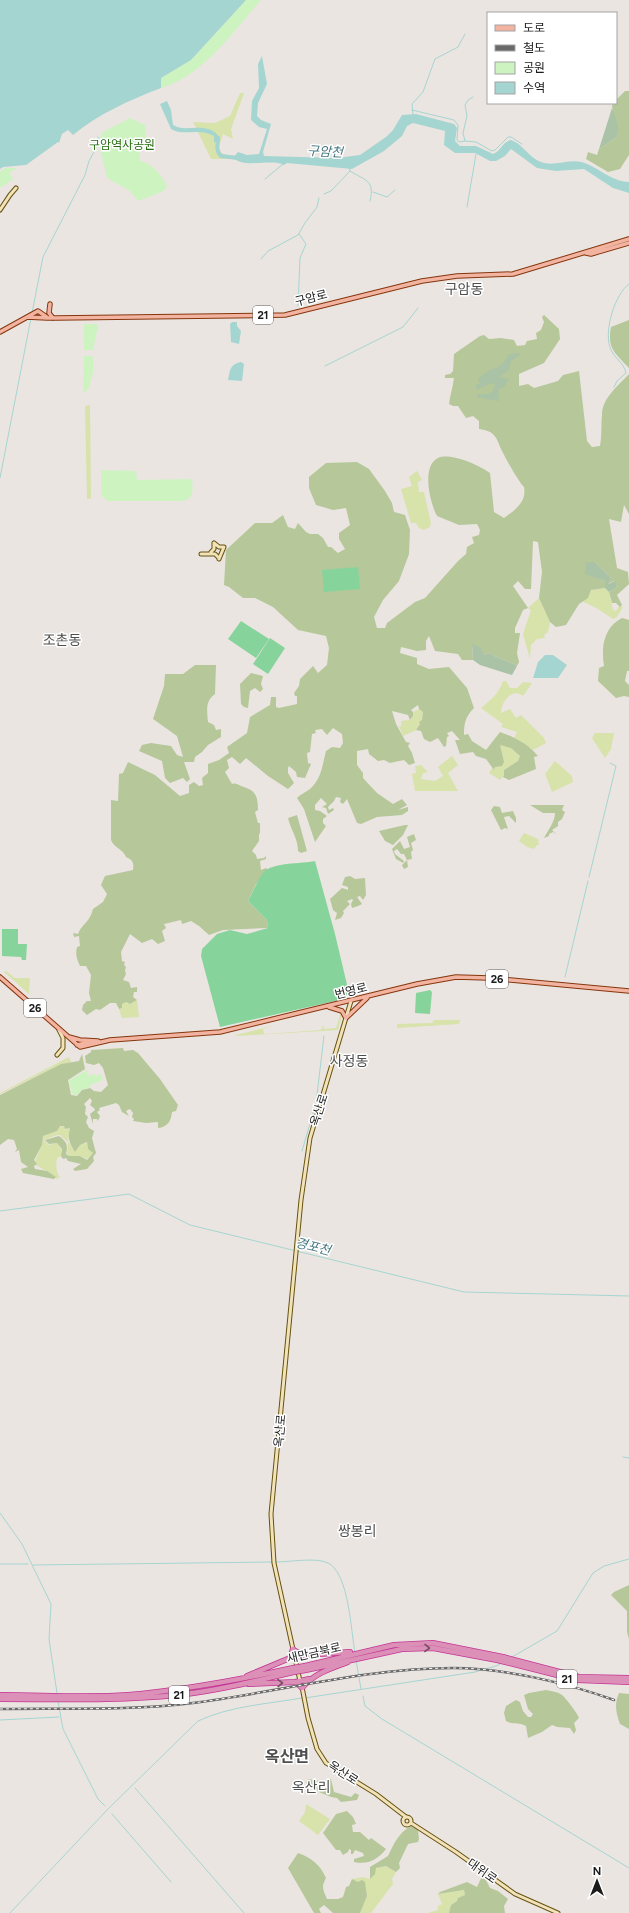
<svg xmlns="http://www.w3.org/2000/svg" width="629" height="1913" viewBox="0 0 629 1913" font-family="Figtree,'Noto Sans KR',sans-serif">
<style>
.grass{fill:#d8e2ab}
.forest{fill:#b6c79a}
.cemetery{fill:#aac2a5}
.park{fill:#cdf3c1}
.pitch{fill:#86d49c}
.water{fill:#a5d5d1}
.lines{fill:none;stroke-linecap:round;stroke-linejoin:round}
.stream{stroke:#a5d5d1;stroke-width:1}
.river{stroke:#a5d5d1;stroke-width:4}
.secondary-casing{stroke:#65520f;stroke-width:5}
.primary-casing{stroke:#84360e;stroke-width:5.5}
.highway-casing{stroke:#c43494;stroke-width:6}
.secondary{stroke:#f2e2b9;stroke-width:3}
.primary{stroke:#f2b4a0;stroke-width:3.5}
.highway{stroke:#dc8fb7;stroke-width:4.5}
.rail-casing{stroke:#696969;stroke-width:2.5}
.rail{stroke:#fff;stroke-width:1;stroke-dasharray:3;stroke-linecap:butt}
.highway-bridge-casing{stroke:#c43494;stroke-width:6;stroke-linecap:butt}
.highway-bridge{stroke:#dc8fb7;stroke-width:4.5}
.oneway{stroke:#724f61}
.labels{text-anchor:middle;stroke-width:3;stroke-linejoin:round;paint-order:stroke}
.shield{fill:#fff;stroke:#5f5f5f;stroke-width:1}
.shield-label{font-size:11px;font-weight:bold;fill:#1b1b1b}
.park-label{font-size:12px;fill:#2a6d15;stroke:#fff}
.street-label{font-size:12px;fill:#1b1b1b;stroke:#fff}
.water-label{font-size:13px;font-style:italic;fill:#457883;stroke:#fff}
.quarter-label{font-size:14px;fill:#4e4e4e;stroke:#fff}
.district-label{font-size:16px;font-weight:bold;fill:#4e4e4e;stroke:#fff}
</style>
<rect width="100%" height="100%" fill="#ebe5e1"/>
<path class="grass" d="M240 93H244L231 129 233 139 223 134 219 147 221 153 230 156 229 159H211L193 122 215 123 230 116Z
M90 405 91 497 90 499H87L85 406Z
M417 471 422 480 418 482 419 492H424L431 523 430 527 424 530 419 528 416 523H411L401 489 412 486 409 477Z
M605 588 609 592 613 610 616 611 619 606 623 607 617 617 613 619 598 609 582 601 588 598 591 590Z
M539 598 550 622 548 632 544 635 545 638 537 639 531 645 530 659 523 634 531 610 528 608Z
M503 681H506L510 688H517L523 682 532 683 523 696C512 687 501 702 501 713L510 709 516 718 521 715 544 738 546 743 533 750 514 738 517 732 501 727 503 724 481 708C491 700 499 693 503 681Z
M419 709 423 712 422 720 416 730 403 736 399 726H401V721L409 720 412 719 413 712Z
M595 733H614L611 749 605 758 592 738Z
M499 744 511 748 520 756 518 761 504 770V775L500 780 489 773 492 768 494 770 495 767 499 766Z
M452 756 458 765 448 773 458 791H415L412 774 416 773 415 766 421 765 428 772 423 773 421 779 435 781 443 776 438 767Z
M555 761 572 776 573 782 552 792 545 774Z
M524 833 538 839 539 845H537L534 849 527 847 519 841Z
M6 971 15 978H30L29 994 4 972Z
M137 1000 139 1017 122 1018 119 1009 122 1008V1004L126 1002 130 1004Z
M341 1012 342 1015 338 1030 236 1036V1035L276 1025 263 1029 264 1034 321 1030 323 1025 324 1029 336 1028Z
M434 1020H460L459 1024 397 1028V1024L432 1023Z
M69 1057 71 1062 61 1064 0 1094V1093Z
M64 1126 65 1130 69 1128 70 1129 68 1141 75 1152 80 1145 87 1143 88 1149 93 1153 87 1159 81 1156H69L67 1154 68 1142 60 1135H57L44 1140 49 1145 57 1143 61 1149V1157H58C55 1162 56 1173 60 1177L56 1179V1177L36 1165 35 1161 42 1145 43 1136 57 1131 59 1127Z
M306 1804 330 1819 318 1835 299 1821 305 1812Z
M386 1866 396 1872 392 1879 393 1884 371 1913H360L367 1896 365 1882H358L352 1879 363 1877 370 1879 376 1868Z
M464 1890 465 1895 451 1905 449 1913H428L438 1910V1906L442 1904 438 1894Z"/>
<path class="forest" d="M625 91H629V155L620 169 608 172 586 159 588 152 597 155 599 149 617 137C618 125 613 117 612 105L616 103V100Z
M544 315 559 329 560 339 544 363 519 374V386L528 384 534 388 558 381 563 375 579 371 587 441 592 447 600 446C602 435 601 425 602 415 602 398 618 386 629 374V514L624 505 621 522 609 519 617 568 628 572 629 584 617 595 622 605 620 607 616 603H612L609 592 617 587 614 581 607 584 611 578 595 562 593 576 605 581V588L591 590 588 598 579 604 566 625 556 627 550 622 539 598 542 572 538 542 533 541 531 589H525L518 581 513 586 528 608 523 610 515 628V633H520L517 653 519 662 517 666C508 660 498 659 490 653L484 655 472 645 473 660H462L458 654 435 651 429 636 426 641V650L417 651 401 647 400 653 417 658V664L429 669 449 667 467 688 474 708C465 717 464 724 464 735L468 734 472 741 486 750 500 732C514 737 528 744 538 756L534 757 536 769 509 780 503 777 504 775V770L518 761 520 756 511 748 500 745 504 762 502 766 495 767 494 770 486 759 476 756 473 752 460 754 455 740H460L452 731 447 733 449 736 447 737 446 746 444 747 438 738 430 742 424 739 421 731 416 730 420 724 419 722 422 720 423 712 419 709 418 705 411 710 413 712V716L410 720 408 715 392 711 396 724 406 742 410 743 408 746 412 753 415 763 409 765 404 760 390 763 384 760 378 761 369 754 368 749 357 751V765L363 773V778L377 793 393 804 402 799 407 805 398 810 408 807V811L402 815 377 817 361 824 357 823 347 799 343 804 340 802 341 798 336 797 334 801 328 807 329 810 333 808 334 810 328 814 326 808 322 807 327 804 321 798 315 805V810L320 811 327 816 323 819V823L326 826 315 842 304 809 297 798C301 794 306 792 310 789 322 778 322 766 326 751L332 747 340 748 343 743 342 734 333 728 327 735 322 729 315 730 316 733 312 734 310 752 307 753 308 763 311 764 305 778 297 777 296 772 289 766 288 768V773L294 783 288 789 268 776 246 758 240 764 232 757 227 760 229 768 225 772 232 784C236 783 237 784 241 786 255 790 258 795 258 810L255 812 258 823H260V833L259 834V841L252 851 256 855 257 859 264 858 266 856V859L260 861 261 870 266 868 268 870 256 884 248 901 267 920 268 928 223 930 209 935 199 926 191 921 182 924 181 920 164 924 166 928 162 931 165 941 158 944 152 939 142 943 130 934 121 952 122 961 125 962 124 965 126 967 125 970 126 974 123 980 129 982 131 988 137 987V992H134L133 997 137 1000 130 1004 126 1002 122 1004V1008L119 1009 116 1003H110L100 1010 96 1009 87 1015 82 1010 83 1005 87 1001H91L89 993 91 975 86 966H80C77 959 75 955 77 947L80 946 79 936 74 937 73 933 78 934C83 922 89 924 93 909L103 902 107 894 101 885 105 876 133 870C134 863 133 860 126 857 123 849 114 848 111 840V800L118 801 119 774 123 773 128 762 155 775 180 796 189 793V785L194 782 199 786 203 785 202 778 208 773V764L219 760 229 753 227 747 247 733 250 717 270 705 271 697H276V707L279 708 297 704V696H295L294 693 299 686 300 679 313 666 318 673 327 665 329 648 326 636 298 630 273 607 255 598H243L229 587 224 585 226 550 255 523H272L283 515 288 527 295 529 298 523 306 532 310 534H318L323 538 328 547H331L338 553 345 549 339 539V533L350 525 346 508 333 510 316 505 309 488V477L326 463 357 462 369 469 385 491 392 503 394 512 405 515 410 530 409 554 399 581 383 600 374 617 377 628H385L387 623 415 602 425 598 458 561 466 554 467 547 474 543 472 537 479 535 480 530 477 524 459 525 437 516C430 503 421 466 438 458 450 452 479 465 490 473L494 512 504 518C515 510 527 502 524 487 518 481 506 459 502 451 496 438 496 431 479 429V421L473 416 466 418 458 406H453L449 404C450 395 453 387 454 378H445V375L450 374 453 371 454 354 480 336 484 335 489 339 501 338 514 340 517 346 525 345 527 341 537 339 536 333 541 330 544 322 542 317Z
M629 320V368C615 353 607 349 611 327Z
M622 618 629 620V671H627L625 681 629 685V697L624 696 616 698 598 681 599 668 604 666C601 647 604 627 622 618Z
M195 665H216L215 694C205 701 207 711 208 722L214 725 216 730 221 729V737L208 745 202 752 195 757 194 762H184L190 779 187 782 183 778 170 783 165 778 162 761 139 751 142 745 151 743 171 746 177 755 183 757 177 736 153 719 164 686 165 674H183Z
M251 673 263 676 261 684 263 689 260 692 255 688 250 691 248 708 244 707 241 704 240 684Z
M530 805H564L562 810 565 812 562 819 558 822V826L552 830 557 835 553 832 549 834V836L544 838C548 830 555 822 555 813H543Z
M494 806 500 807 502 813 513 811 516 818V823L509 816 504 817 508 829 505 828 501 830 491 810Z
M297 815 307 851 301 853 298 851C298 838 291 831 288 818Z
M405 825H408L403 835 393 845 385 841 379 831Z
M414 834 416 840 411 843 413 850 411 852 412 859 407 860 408 867 404 869 402 865 407 860 404 854H401L397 849 394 851 395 854 404 861 403 863 396 859 392 849 400 841 404 849 410 847 407 837Z
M350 876 355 879 365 878 366 895 363 900 360 896 357 897 362 904 358 906 352 908 351 904 353 900 352 899 347 901 350 904 343 911 344 913 341 918 335 920 337 913 333 910 330 899 342 888 348 890V887L342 885 345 877Z
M123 1048 124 1051 133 1050 138 1053 160 1079 178 1105 176 1111 172 1112C171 1121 168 1127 158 1128V1122L146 1123 133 1121 134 1119 132 1117 133 1113 130 1109 126 1111 129 1116 122 1112 119 1105 116 1103 99 1108 100 1110 97 1112 100 1116 98 1121 97 1119H93V1124L90 1114 95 1110 94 1108 90 1105 92 1101 90 1098 84 1104 86 1107 85 1114 88 1117 86 1122 89 1128 94 1131 92 1138 96 1153 93 1157 94 1161 87 1169 75 1171 73 1169 81 1164 68 1161 66 1158 63 1159 61 1156 62 1149 57 1143 49 1144 45 1140 59 1136C67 1142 68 1145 66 1154L69 1156H80L87 1160 93 1153 88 1149 87 1142 80 1145 75 1152C70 1144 67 1138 70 1129L69 1128 65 1129 64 1126H60L57 1131 43 1136 42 1145 34 1160 37 1164 34 1166 35 1169 47 1171 56 1177 54 1179 23 1173 21 1169 28 1167 21 1162 19 1150 15 1152 17 1149 14 1140 8 1139 0 1145V1095L61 1064 79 1061 82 1054 85 1069 68 1080 71 1095 77 1096 82 1090 90 1088 94 1091 101 1092 108 1085 103 1068 99 1063 94 1065 86 1063 85 1056 91 1052V1050Z
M629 1585V1639L627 1632V1611L611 1595 614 1592Z
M546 1690C551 1691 558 1692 562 1695 565 1697 578 1714 579 1718L574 1723 576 1730 574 1734 570 1728 557 1727 552 1725 542 1732 528 1738 526 1726C520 1722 513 1725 506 1721L504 1713 506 1706 516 1700 520 1702 523 1711 528 1717H531L533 1714 528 1709 524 1695 529 1693Z
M619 1693 629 1694V1729L620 1724C616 1713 614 1704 619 1693Z
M308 1779 323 1781 331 1779 334 1792 351 1797 355 1793 359 1795 357 1800 341 1802 337 1798 331 1797 319 1792 306 1783Z
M347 1811 353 1817 356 1824 352 1825 353 1832H360L369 1840 371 1838 386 1849C377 1860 368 1865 354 1862V1859L364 1856 363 1853 355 1850 353 1854H351V1850L349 1849 348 1852 343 1855 340 1850H336L323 1833 336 1814Z
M411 1826 418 1830 419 1839 418 1842 408 1844 399 1863 400 1868 396 1872 386 1866 376 1868 375 1874 370 1879V1867L388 1856C394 1844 398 1833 411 1826Z
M298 1853C311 1857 321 1866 326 1878 321 1887 323 1890 327 1899H338L343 1897 346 1887 349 1886 352 1879 358 1882 362 1880 365 1882 367 1896 360 1913H333L324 1905 319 1909 321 1913H314L288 1868Z
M483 1874 490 1888 498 1891 508 1899 504 1906 505 1913H449L451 1905 457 1901 458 1898 465 1895 464 1890 438 1894 440 1892 467 1882 477 1887Z"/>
<path class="cemetery" d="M612 108 618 125 617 137 599 149Z
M519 353 520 355 511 361 509 370 499 377 509 379 504 387 498 390 499 401 476 397 479 394H489L493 391 495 384 491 383 477 390 475 385 480 384 478 379 489 370 496 368 503 363 509 354Z
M586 562H595L611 578 608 584 615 581 617 587 609 592 605 588V581L585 574Z
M472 644 481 648 484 655 490 653C498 659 508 660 517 666L512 675 480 665 473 660Z"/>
<path class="park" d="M246 0H261C234 31 202 77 161 88V78L192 59Z
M130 118 145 125 146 144 140 152 139 160C153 165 160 172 167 186L164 191 138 201 130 191 107 178 98 140 103 132Z
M5 168H17L9 173 13 179 0 188V172Z
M84 324H97L98 326 93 350H84Z
M84 356H92L93 358V373L88 390 83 393Z
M101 470 136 471 137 480 192 479C193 489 194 499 183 501H107L101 495Z
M87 1070 88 1076 93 1074 97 1076 101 1074 103 1080 90 1085V1088L82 1089 77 1095 72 1094V1090L68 1081Z"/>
<path class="pitch" d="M358 567 360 589 324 592 322 570Z
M241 621 269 639 256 658 228 639Z
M270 638 285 648 268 674 253 664Z
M315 861 335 934 349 993 344 999 220 1027 201 956 202 949 217 934 230 930 247 934 268 928 267 920 248 901C253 892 257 881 263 873 271 862 302 864 315 861Z
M2 929H18V944H27L26 960H22L21 957 2 956Z
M430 990 432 992 430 1014 415 1013 416 993Z"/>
<path class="water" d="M0 0H246L191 60 161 78V88C130 100 98 114 73 135L68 130 62 134 59 143 58 142 26 165 3 167 0 169Z
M262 56 267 84 258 103 257 116 261 120 271 124 263 152 264 156 337 158 360 155 386 137 393 130 402 115 416 114 454 124 457 128 455 141 460 146H476L493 154C501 151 503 141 511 140 523 144 529 158 541 162 553 167 568 159 581 162 598 166 609 181 629 182V193L613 188 584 169 556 171 537 168 511 149 505 156 496 161H490L475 153H455L444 145 445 131 413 123 407 126 402 136 384 151 352 169 287 163 284 165C271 158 246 169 233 158L238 152 247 155 259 154 267 129 259 127 251 120 252 101 259 88 258 64Z
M167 101 171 110 173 125C186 134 207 119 220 138L219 143 214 142V136C198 127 185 137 171 129L160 104Z
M232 322H237V326L241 331 239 344 231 342 230 324Z
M241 362 244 364 242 381 228 380C230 370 230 364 241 362Z
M545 655H553L567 665 558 678H533L538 662Z"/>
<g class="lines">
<path class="stream" d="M412 110 454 120 458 125 457 140 459 142 465 141 463 133 467 116 465 105 468 100 473 97
M413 115 412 104 423 92 435 59 458 47 465 34
M465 141 476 142 492 151 495 150 508 137H511L522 144
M349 168 350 171C366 181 375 180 370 201
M265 179 283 164
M373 192 387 197 395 190
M324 194 331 191 350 171
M467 207 476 154
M261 259 268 251 298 235 305 223 317 207 319 198
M298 306 300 258 306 244 299 234
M32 313 43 257 85 175 89 161 99 143 98 137
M325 366 403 327 418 308
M614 387 617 381 626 373C624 362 613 358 610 347 604 330 615 294 629 284
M0 478 31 318
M589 877 616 766 610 763
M565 977 588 881
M302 1151 316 1103 324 1036
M0 1211 129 1194 190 1225 464 1292 629 1296
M623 1457 629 1458
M0 1513 22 1544 51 1604 49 1639 57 1693
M276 1562C290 1562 316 1557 328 1563 349 1573 351 1632 355 1653
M0 1564H28
M33 1565 273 1562
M512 1657 557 1631 593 1573 604 1566 629 1559
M356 1660 361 1689
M363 1696 365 1706 382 1719 629 1868
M305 1698 475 1672 496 1666 502 1663
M58 1701 63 1729 98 1799 105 1806
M0 1720 59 1717
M135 1788 244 1913
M112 1814 171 1882
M10 1913 108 1809 198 1721C230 1706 267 1704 302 1698"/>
<path class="river" d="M218 138C218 144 215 150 221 156L238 158"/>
<g class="secondary-casing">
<path id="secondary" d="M0 210 10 195 16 188
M214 543 219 547H224L219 559
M211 552 214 549V543
M201 554H215L219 558
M57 1055 63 1048V1038L59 1030
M300 1681 274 1563 271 1514 301 1200 310 1138 351 1001
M302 1687 308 1718 317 1749 326 1763 376 1794 406 1817
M403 1821a4 4 0 1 1 8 0a4 4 0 1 1-8 0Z
M411 1823 456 1852 515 1894 558 1913"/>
</g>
<g class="primary-casing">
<path id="primary" d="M586 253 591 254 629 243
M50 304 49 313 53 318
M27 317 47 318
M0 332 38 311 48 318H56L285 315 422 281 457 276 513 274 629 239
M0 977 80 1047 110 1040 220 1032 417 984 456 977 488 978 629 991
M329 1007 342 1011 346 1018 367 998
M69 1037 80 1040 98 1041
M77 1045 90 1042"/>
</g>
<g class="highway-casing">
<path id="highway" d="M293 1650 304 1655 350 1652
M295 1658 304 1655
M305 1666 394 1645 433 1643 503 1657 579 1677 629 1678
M306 1670 402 1649 433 1648 497 1660 577 1680 629 1682
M247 1676 290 1658 293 1649
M296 1682 302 1688C313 1674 331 1668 348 1662
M249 1684 296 1682 309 1679
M0 1695C42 1695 86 1698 128 1695 184 1690 238 1680 293 1668
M0 1699C59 1699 118 1701 177 1695 217 1691 255 1681 294 1672"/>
</g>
<use href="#secondary" class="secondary"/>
<use href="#primary" class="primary"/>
<use href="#highway" class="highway"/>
<g class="rail-casing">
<path id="rail" d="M0 1709C64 1708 130 1711 193 1703 279 1692 367 1668 453 1668 504 1668 567 1683 614 1700"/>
</g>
<use href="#rail" class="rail"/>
<g class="highway-bridge-casing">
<path id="highway-bridge" d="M293 1668 305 1666
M294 1672 306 1670"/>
</g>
<use href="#highway-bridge" class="highway-bridge"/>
</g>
<defs><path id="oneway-chevron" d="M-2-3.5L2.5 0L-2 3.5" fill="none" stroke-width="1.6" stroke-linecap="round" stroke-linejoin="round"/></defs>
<g class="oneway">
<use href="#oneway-chevron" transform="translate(427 1648) rotate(1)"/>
<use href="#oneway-chevron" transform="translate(280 1683) rotate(-2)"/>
</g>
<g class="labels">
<g class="shield">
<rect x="253" y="306" width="20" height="18" rx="3"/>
<rect x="486" y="970" width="22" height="18" rx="3"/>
<rect x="24" y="999" width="22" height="18" rx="3"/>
<rect x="557" y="1670" width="20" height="18" rx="3"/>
<rect x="169" y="1686" width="20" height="18" rx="3"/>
</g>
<g class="shield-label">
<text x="263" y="319">21</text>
<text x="497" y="983">26</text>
<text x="35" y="1012">26</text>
<text x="567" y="1683">21</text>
<text x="179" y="1699">21</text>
</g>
<g class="park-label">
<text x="122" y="149">구암역사공원</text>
</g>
<g class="street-label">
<text transform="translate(311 298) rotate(-14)" y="4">구암로</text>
<text transform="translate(351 991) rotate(-14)" y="4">번영로</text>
<text transform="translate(319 1110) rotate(-72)" y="4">옥산로</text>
<text transform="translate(280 1431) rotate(-85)" y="4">옥산로</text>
<text transform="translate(314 1653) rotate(-13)" y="4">새만금북로</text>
<text transform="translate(343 1773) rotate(33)" y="4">옥산로</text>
<text transform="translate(482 1871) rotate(35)" y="4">대위로</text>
</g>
<g class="water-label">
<text transform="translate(325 151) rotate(3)" y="5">구암천</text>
<text transform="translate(313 1246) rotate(14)" y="5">경포천</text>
</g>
<g class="quarter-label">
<text x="464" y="294">구암동</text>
<text x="62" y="645">조촌동</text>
<text x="349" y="1066">사정동</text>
<text x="357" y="1536">쌍봉리</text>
<text x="311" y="1792">옥산리</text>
</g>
<g class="district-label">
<text x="287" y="1762">옥산면</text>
</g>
</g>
<rect x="487" y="12" width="130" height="92" fill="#ffffff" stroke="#a4a4a4"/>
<rect x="495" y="25" width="20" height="6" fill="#f2b4a0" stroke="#a4a4a4"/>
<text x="523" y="32" font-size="12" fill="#1b1b1b">도로</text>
<rect x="495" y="45" width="20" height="6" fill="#696969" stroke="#a4a4a4"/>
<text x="523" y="52" font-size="12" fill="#1b1b1b">철도</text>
<rect x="495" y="62" width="20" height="12" fill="#cdf3c1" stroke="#a4a4a4"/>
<text x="523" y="72" font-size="12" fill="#1b1b1b">공원</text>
<rect x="495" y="82" width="20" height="12" fill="#a5d5d1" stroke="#a4a4a4"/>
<text x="523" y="92" font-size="12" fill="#1b1b1b">수역</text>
<g transform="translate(597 1881)" stroke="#ffffff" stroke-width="3" paint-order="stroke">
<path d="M0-3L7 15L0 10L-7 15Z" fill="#1b1b1b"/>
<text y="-6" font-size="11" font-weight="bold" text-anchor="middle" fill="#1b1b1b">N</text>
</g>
</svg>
